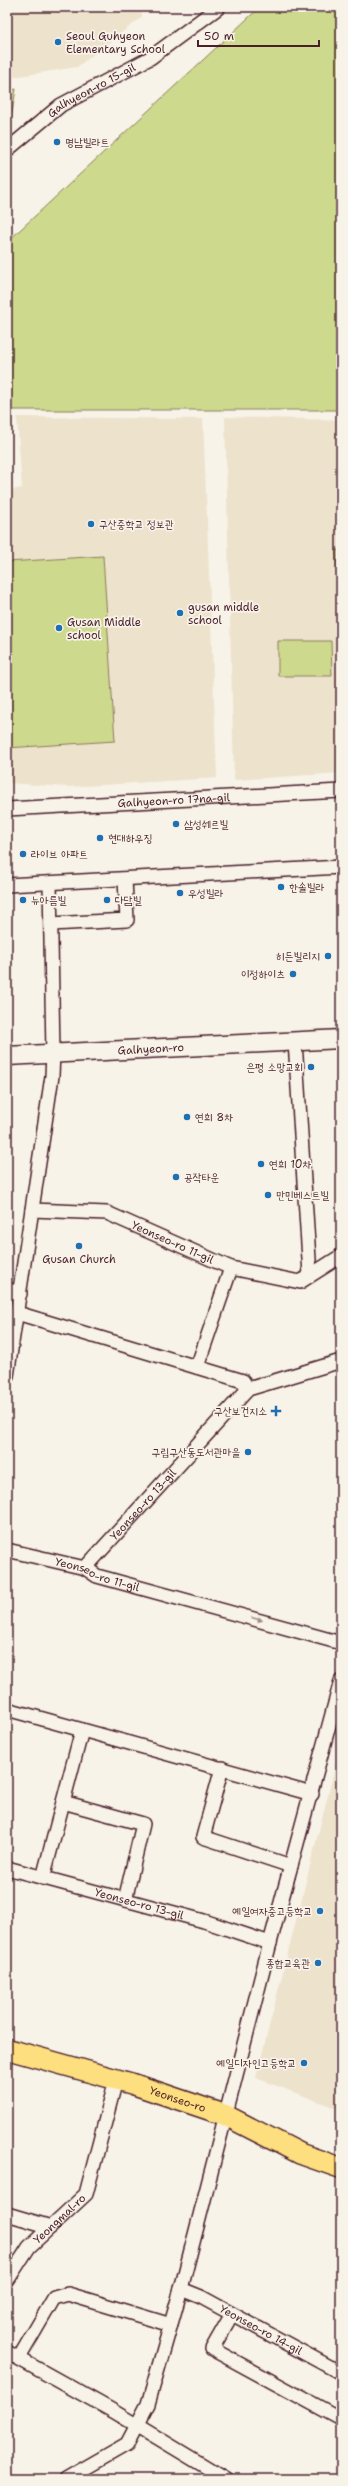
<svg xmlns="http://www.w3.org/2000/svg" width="348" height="2486" viewBox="0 0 348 2486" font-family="'Shantell Sans','Poor Story',sans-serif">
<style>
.built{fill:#ede2cc}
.green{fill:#cdd98c;stroke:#8c7c5c}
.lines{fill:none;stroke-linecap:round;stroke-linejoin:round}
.street-casing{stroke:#4a1f2b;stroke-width:16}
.secondary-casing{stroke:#4a1f2b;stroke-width:21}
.primary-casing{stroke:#4a1f2b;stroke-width:23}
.street{stroke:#f7f3e8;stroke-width:13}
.secondary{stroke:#f7f3e8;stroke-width:18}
.primary{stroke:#fddf80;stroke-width:20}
.oneway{fill:#a0898a}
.poi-dot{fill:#1f6fb2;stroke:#f7f3e8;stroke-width:1.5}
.labels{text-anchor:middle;stroke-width:3.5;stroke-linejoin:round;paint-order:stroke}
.poi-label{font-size:11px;fill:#4a1f2b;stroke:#f7f3e8;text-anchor:start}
.street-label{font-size:11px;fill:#4a1f2b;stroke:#f7f3e8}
</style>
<rect width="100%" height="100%" fill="#f7f3e8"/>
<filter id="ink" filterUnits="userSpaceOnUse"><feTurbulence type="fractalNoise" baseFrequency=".025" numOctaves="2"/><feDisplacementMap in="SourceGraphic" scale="8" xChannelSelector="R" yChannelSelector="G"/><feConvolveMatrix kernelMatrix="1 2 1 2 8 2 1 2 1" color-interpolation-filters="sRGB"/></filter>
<g filter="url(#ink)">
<path class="built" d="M7 7H141L142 17 77 67 7 78Z
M17 417 203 419 217 778 68 787 7 783V491L22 488Z
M225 417 341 420V773L234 780Z
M341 1744V2110L256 2078Z"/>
<path class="green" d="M260 7H341V410H7V242Z
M16 89 10 125 7 128V91Z
M336 550H341V633Z
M103 556 115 741 7 748V562Z
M278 641H331L332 676H278Z"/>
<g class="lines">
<g class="street-casing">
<g id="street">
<path id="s1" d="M7 150 61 105 150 58 219 7"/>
<path id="s2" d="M7 809 341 791"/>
<path d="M7 885 341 867"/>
<path d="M51 924 127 920 125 879"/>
<path d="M295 1041 310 1275"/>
<path id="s3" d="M32 1210 107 1213 231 1268 300 1282 341 1256"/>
<path d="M7 1289 20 1294"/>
<path d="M17 1313 243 1381 248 1389"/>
<path d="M197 1367 231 1268"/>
<path d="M7 1376 52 1076 53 1053 50 883"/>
<path id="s4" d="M7 1550 85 1568 97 1576 341 1643"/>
<path id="s5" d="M85 1568 248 1389 341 1361"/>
<path d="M7 1709 312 1794"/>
<path d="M222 1768 203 1837 291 1866"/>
<path d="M63 1802 143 1824 125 1900"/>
<path id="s6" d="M7 1868 204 1921 270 1943"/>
<path d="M43 1878 82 1730"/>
<path d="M7 2214 51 2227"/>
<path id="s7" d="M7 2281 29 2247 86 2194 116 2080"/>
<path id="s8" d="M181 2289 201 2297 341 2373"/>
<path d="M232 2314 212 2349 341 2419"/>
<path d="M7 2352 113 2411 226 2479"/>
<path d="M19 2358 54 2298 68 2294 171 2325"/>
<path d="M66 2479 127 2444 148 2404 181 2289 270 1943 341 1681"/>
</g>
</g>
<g class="secondary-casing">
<g id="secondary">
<path id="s9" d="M7 1056 341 1039"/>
</g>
</g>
<g class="primary-casing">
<g id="primary">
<path id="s10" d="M7 2049 133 2084 225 2115 301 2154 341 2168"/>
</g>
</g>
<use href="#street" class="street"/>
<use href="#secondary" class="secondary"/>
<use href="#primary" class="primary"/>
</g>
<defs><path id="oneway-solid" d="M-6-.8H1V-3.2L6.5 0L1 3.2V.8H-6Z"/></defs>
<use class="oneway" href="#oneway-solid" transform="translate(257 1619) rotate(15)"/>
</g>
<g class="poi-dot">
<circle cx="58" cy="42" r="4"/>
<circle cx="57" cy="142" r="4"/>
<circle cx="91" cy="524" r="4"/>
<circle cx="180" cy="613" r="4"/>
<circle cx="59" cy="628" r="4"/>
<circle cx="176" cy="824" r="4"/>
<circle cx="100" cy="838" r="4"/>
<circle cx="23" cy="854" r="4"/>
<circle cx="281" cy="887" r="4"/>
<circle cx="180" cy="893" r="4"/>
<circle cx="23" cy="900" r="4"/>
<circle cx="107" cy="900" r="4"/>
<circle cx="328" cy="956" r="4"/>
<circle cx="293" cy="974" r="4"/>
<circle cx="311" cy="1067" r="4"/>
<circle cx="187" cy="1117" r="4"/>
<circle cx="261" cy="1164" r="4"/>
<circle cx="176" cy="1177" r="4"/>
<circle cx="268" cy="1195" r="4"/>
<circle cx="79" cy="1246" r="4"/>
<path d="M274 1405h4v4h4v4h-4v4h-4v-4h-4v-4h4z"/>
<circle cx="248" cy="1452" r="4"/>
<circle cx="320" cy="1911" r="4"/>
<circle cx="318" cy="1963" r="4"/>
<circle cx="304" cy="2063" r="4"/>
</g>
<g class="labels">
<g class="poi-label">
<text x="66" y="40">Seoul Guhyeon<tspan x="66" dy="13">Elementary School</tspan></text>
<text x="65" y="146">명남빌라트</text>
<text x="99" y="528">구산중학교 정보관</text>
<text x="188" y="611">gusan middle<tspan x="188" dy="13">school</tspan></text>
<text x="67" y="626">Gusan Middle<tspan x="67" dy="13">school</tspan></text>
<text x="184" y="828">삼성쉐르빌</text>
<text x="108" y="842">현대하우징</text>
<text x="31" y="858">라이브 아파트</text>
<text x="289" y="891">한솔빌라</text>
<text x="188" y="897">우성빌라</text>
<text x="31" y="904">뉴아름빌</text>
<text x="115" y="904">다담빌</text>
<text x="320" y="960" text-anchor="end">히든빌리지</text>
<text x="285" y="978" text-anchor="end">이정하이츠</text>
<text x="303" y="1071" text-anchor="end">은평 소망교회</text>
<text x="195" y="1121">연희 8차</text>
<text x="269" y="1168">연희 10차</text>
<text x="184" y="1181">공작타운</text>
<text x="276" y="1199">만민베스트빌</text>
<text x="79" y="1263" text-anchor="middle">Gusan Church</text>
<text x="267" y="1415" text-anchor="end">구산보건지소</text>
<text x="240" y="1456" text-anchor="end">구립구산동도서관마을</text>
<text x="312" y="1915" text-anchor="end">예일여자중고등학교</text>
<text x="310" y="1967" text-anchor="end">종합교육관</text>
<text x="296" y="2067" text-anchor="end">예일디자인고등학교</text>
</g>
<g class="street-label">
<text dy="4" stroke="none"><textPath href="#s1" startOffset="104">Galhyeon-ro 15-gil</textPath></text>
<text dy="4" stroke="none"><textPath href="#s2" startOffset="167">Galhyeon-ro 17na-gil</textPath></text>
<text dy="4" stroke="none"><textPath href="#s9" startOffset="144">Galhyeon-ro</textPath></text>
<text dy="4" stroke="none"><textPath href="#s3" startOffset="147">Yeonseo-ro 11-gil</textPath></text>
<text dy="4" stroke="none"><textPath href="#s5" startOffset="86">Yeonseo-ro 13-gil</textPath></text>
<text dy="4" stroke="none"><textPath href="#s4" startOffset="94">Yeonseo-ro 11-gil</textPath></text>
<text dy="4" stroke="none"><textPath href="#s6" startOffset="137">Yeonseo-ro 13-gil</textPath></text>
<text dy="4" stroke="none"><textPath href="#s10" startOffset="178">Yeonseo-ro</textPath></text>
<text dy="4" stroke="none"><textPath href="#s7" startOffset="82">Yeongmal-ro</textPath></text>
<text dy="4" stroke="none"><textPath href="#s8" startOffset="90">Yeonseo-ro 14-gil</textPath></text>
</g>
</g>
<rect width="348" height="2486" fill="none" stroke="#f7f3e8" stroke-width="24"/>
<rect x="12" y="12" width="324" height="2462" fill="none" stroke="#4a1f2b" stroke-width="1.5" filter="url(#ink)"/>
<path d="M198 40v6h121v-6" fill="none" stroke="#4a1f2b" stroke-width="2"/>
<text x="204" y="40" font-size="12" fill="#4a1f2b" stroke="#f7f3e8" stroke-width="3" paint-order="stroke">50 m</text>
</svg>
